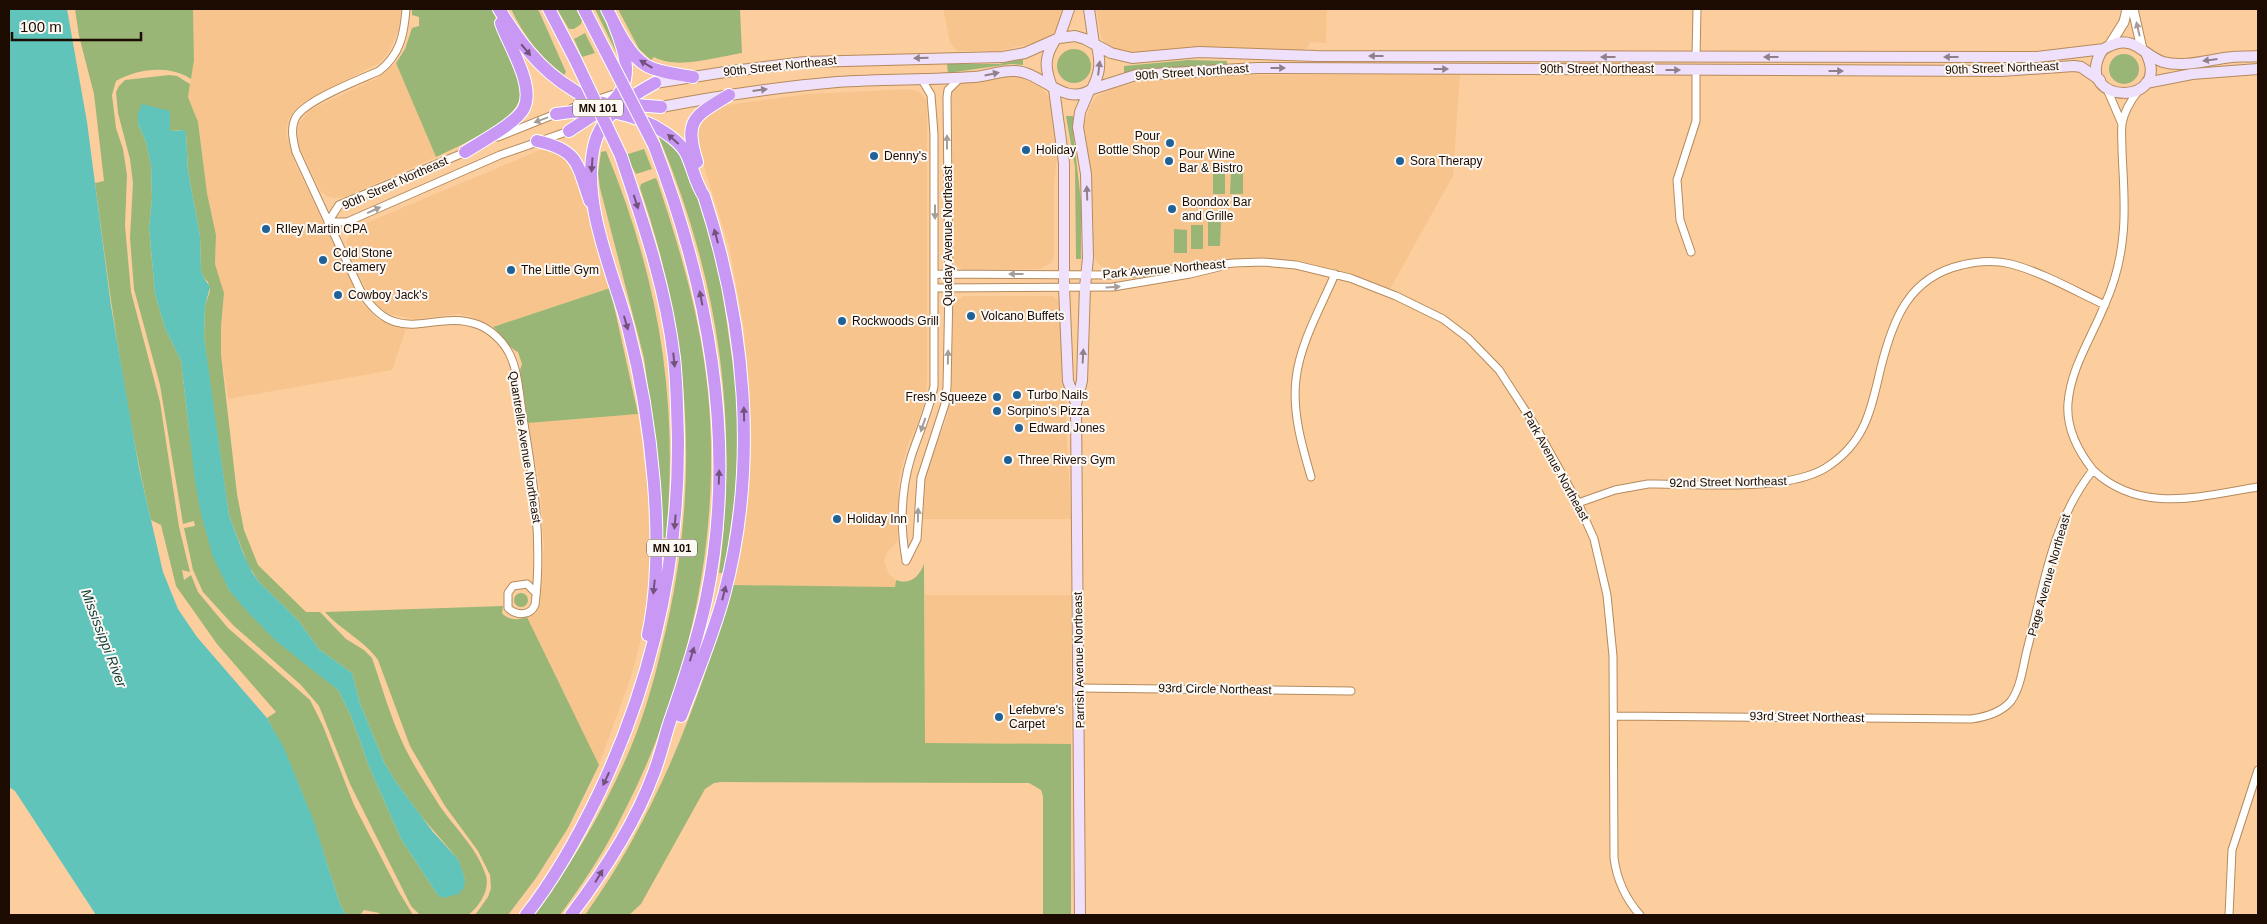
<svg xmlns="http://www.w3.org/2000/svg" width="2267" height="924" viewBox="0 0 2267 924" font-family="Arial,sans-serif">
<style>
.built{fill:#f8c48e}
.green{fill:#9ab676;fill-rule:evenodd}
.water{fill:#61c4bb}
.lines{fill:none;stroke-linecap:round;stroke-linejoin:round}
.minor-casing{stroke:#b58a5c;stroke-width:9}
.tertiary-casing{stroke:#b58a5c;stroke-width:11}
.secondary-casing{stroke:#b58a5c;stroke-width:12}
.motorway-casing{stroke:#fff;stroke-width:14}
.minor{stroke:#fff;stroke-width:7}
.tertiary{stroke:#fff;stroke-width:9}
.secondary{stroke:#efe0fc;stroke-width:10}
.motorway{stroke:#c998f4;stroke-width:12}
.motorway-bridge-casing{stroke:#fff;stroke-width:14;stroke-linecap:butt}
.motorway-bridge{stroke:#c998f4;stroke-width:12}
.oneway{fill:#a49d99}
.oneway2{fill:#72527a}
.oneway3{fill:#90808b}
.poi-dot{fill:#206197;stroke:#fcf8f3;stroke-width:2}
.labels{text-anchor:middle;stroke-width:4;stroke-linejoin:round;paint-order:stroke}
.shield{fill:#fcf8f3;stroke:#5e5249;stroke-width:1}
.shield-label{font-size:11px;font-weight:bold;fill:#1b0b00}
.street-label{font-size:12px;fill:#1b0b00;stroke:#fcf8f3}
.poi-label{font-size:12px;fill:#1b0b00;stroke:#fcf8f3;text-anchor:start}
.water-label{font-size:14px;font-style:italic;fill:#083935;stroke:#fcf8f3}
</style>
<rect width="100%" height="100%" fill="#fcce9e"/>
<path class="built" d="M193 9H401L399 29 388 54 379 63 302 103 294 111 288 120 286 133 294 161 362 303 377 319 406 329 392 370 228 399 221 353V327L224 293 215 264 216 235 207 193 198 122 188 97 194 60Z
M943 9H1066L1054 33 1039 42 998 51H957L950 42Z
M1096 9H1327L1326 43 1310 42 1307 48 1300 52 1131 55 1117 50 1105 43 1101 37Z
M396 63 436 157 345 197 333 198 327 196 321 192 299 146 297 135 299 123 310 110 377 78Z
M1240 75H1460L1453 176 1390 289 1351 275 1307 263 1273 259 1238 260 1136 270 1108 269 1101 266 1097 262 1094 255 1092 186 1084 124 1090 106 1096 97 1113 88 1144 81Z
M1010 76 1020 77 1041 87 1050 98 1053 110 1058 147 1054 187V258L1051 263 1040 269 963 270 957 266 953 259 952 91 960 84Z
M908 89 920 92 926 100 927 108V380L926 398 916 428 908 444 899 479 897 542 888 551 884 561 889 574 896 580 895 587 732 585 750 427 748 381 744 329 730 250 696 141 698 130 701 124 710 114 727 105 807 94Z
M540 150H555L572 162 610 288 493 327 469 316 458 314 414 319 389 314 380 308 369 295 347 250V241L352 229Z
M963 296H1053L1060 302 1071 519H923L925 471 946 421 951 398 953 303Z
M638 414 650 502V588L644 628 631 677 599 765 527 617 537 610 540 605 544 547 540 490 528 423Z
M925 595H1071V744H925Z"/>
<path class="green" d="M75 9H193L194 60 191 79C169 64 137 69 116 81L112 95 116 128 123 149 127 175 125 226 131 292 160 402 179 527 190 572 182 570 184 580 191 575 198 592 228 628 310 700 323 726 354 805 399 892 413 915H380L379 913 364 910 360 915H346L340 904C320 840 300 777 267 718L276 712 217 644 176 586 161 525 151 520C125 409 110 296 95 183L104 181 94 94 79 36Z
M412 9H492L511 52 522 83 521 103H518C510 124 457 147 436 157L396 63 405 49 412 28 419 26V17L412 15Z
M511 9H538L566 72 564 75C540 57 524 36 511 9Z
M557 9H576L582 20 581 24 574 29H569Z
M595 9H604L616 34 619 58Z
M618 9H740L742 53C716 57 677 70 654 57L651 60 639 49Z
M585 33 595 53 582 57 574 39Z
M1057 66a17 17 0 1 1 34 0a17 17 0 1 1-34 0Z
M2109 69a15 15 0 1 1 30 0a15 15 0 1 1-30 0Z
M1023 59V65L1011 64 948 73 947 64H999Z
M1188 60 1227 61V65L1161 68 1124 73V66Z
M169 75 177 76 190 84 188 97 198 122 207 193 216 235 215 264 224 293 221 327V354L237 494 244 530 258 565 306 612H320L346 639 364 650 372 658C381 684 389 712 400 737 409 758 423 780 436 800 451 825 477 846 486 876 490 890 479 907 468 915H420L411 906 350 784 319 706 301 685 234 626 203 592 193 570 184 528 195 526 194 521 183 524 160 385 134 289 130 238 133 183 130 159 118 113 116 92 119 86 125 80ZM170 115V131L182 130 186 134 188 171 200 236 201 270 204 278 208 282 210 291 205 306 204 337 208 370 229 515 248 565 259 582 298 620 319 649 352 673 360 703 384 762 396 782 421 816 458 859 465 880 437 894 401 839 370 769 351 716 338 690 229 590 223 576 189 429 181 361 165 328 155 294 149 227 152 199 151 165 146 142 138 124Z
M1066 116H1073V132L1081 201V259H1076L1075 167Z
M658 135 678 145 706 219 722 289 739 407 736 489 724 573H719C739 418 719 279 658 135Z
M644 149 652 169 636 174 625 155Z
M606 151C659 279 679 400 666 538H661L656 448 644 358 600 188 598 173 601 152Z
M1213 170H1225V194H1213Z
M1231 170H1243V194H1230Z
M655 178 657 180C680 249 701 319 708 392 723 552 683 712 603 851 590 873 575 894 560 915H535C569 867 600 817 624 763 641 726 653 686 662 646 701 492 692 338 640 188L641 184Z
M1208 222H1221L1220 246H1208Z
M1191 225H1203V249H1191Z
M1174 229 1187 230V253H1174Z
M610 288 638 414 528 423 520 370 522 364 518 352C509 348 501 334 493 327Z
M924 564 925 743 1071 744V915H1043V796L1041 790 1029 783 721 782 714 783 705 789 641 904 629 915H585C656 816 700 702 732 585L895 587 896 580C910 585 919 577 924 564Z
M514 600a7 7 0 1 1 14 0a7 7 0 1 1-14 0Z
M503 606 502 613C509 621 518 620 527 617L599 765 568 828 536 878 508 915H475L488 897 491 888 490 875 478 851 445 806 410 746 378 660C365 641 341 630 325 612Z"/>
<path class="water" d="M9 9H67L87 122 111 306 139 468 163 572 178 609 197 637 267 718 284 748 313 819 340 904 346 915H96L15 791 9 787Z
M142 104 170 111V131L185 130 186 134 188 171 200 236 201 270 204 278 210 287 205 306 204 337 229 515 243 553 252 572 259 582 298 620 319 649 352 673 360 703 384 762 396 782 433 832 458 859 462 870 465 880 464 888 458 894 443 898 437 894 401 839 370 769 351 716 338 690 276 641 244 608 229 590 213 557 201 514 195 481 181 361 165 328 155 294 149 227 152 199 151 165 146 142 138 124V113Z"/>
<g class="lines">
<g class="minor-casing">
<path id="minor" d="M406 9C404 35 400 55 379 71 359 80 306 100 296 117 290 128 293 140 296 152L360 290C398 352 433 307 479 325 491 330 503 341 509 353 518 370 519 393 522 412 533 476 543 540 535 605 530 616 517 616 508 608V593L513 586 527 584 535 592
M1696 57 1697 9
M2107 89 2122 124
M572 108 617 93
M498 137 558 113
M328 222 339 205 468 151
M328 222H347L500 155 572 130
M1691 252 1680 220 1677 180 1696 121V70
M935 274 1114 275 1234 263 1263 262 1296 265 1350 278 1396 296 1443 319 1468 338 1499 370 1534 424 1578 503 1594 539 1607 595 1613 656 1614 858C1617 881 1625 898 1640 915
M935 288 1113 287 1190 274 1219 267
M2093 470C2140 515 2201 496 2258 487
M1311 477C1302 446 1292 412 1296 379 1300 343 1321 307 1335 274
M1578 503 1615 490 1648 484C1696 483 1787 493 1827 467 1866 442 1871 409 1881 367 1893 319 1909 277 1962 265 1978 261 1995 260 2011 264 2044 273 2075 291 2105 305
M906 560C900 526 901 490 911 457 919 433 929 411 934 386V134L931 95 921 78
M906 561 917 539 921 478 945 404 947 387 949 288 947 97 948 90 960 78
M1079 688 1351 691
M1615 716 1971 719C1986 717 2001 713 2011 701 2021 687 2023 666 2027 650 2043 589 2052 521 2093 470 2078 451 2066 428 2068 403 2071 367 2092 337 2105 304 2115 282 2121 258 2123 234 2126 207 2123 178 2122 150 2122 142 2121 132 2122 124 2124 111 2131 100 2139 90
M2229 915 2232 850 2258 770"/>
</g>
<g class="tertiary-casing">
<path id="tertiary" d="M2133 9 2142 49
M2109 46 2124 22 2127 9"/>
</g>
<g class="secondary-casing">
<path id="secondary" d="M1089 9 1094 44
M1059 38 1069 9
M2146 53C2173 107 2075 105 2100 54 2103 48 2107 47 2112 45 2133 35 2145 56 2163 62 2184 68 2211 59 2232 57 2240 56 2249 57 2258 56
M655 83 725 72 805 62 1003 57 1025 53 1059 38 1075 36 1085 39 1111 53 1132 58 1199 52 1316 56 2037 57 2104 49
M2146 83 2192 74 2258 69
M1052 87C1045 69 1044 58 1054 42
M1054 89 1064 163V287L1068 381 1076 403
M1092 89 1136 75 1257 68 2001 71 2074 66 2081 67 2100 80
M661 107C719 96 778 87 837 82 883 79 929 80 974 77 987 76 999 71 1012 71 1040 69 1064 109 1092 89 1100 73 1101 64 1097 46
M1080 915 1076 404 1082 381 1085 287 1088 258 1086 174 1078 127 1080 112 1089 91"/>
</g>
<g class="motorway-casing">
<path id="motorway" d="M499 9C519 41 539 69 572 89 583 96 590 102 603 103
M549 9 575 59
M584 9 605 50
M607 9C616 27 629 56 647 66 660 73 678 74 693 77
M623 104 661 107
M556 114C595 108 619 109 654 126 666 133 679 141 686 153 693 167 695 183 704 196 745 322 759 465 724 595 713 636 696 676 681 716
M569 131 610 104C636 82 625 51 614 24
M537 141C579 150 577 164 590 201
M465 152C480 142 517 123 524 108 535 85 509 46 501 23
M697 162C683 119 695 116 729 95
M648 635C667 546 651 416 628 327 613 272 581 204 594 146 601 115 629 97 655 83
M526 915C556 877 579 835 600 791 653 678 679 563 678 438 677 411 677 384 674 358 666 288 643 222 621 156
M571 915C602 874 635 824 653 775 660 758 664 739 670 721 684 681 697 641 706 600 738 447 709 289 654 145"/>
</g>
<use href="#minor" class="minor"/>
<use href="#tertiary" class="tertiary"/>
<use href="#secondary" class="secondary"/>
<use href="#motorway" class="motorway"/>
<g class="motorway-bridge-casing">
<path id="motorway-bridge" d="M605 50 654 145
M575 59 621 156"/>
</g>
<use href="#motorway-bridge" class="motorway-bridge"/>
</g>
<defs><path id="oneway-solid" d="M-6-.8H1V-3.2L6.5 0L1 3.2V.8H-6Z" transform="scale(1.25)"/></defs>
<g class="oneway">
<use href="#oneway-solid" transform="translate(2138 29) rotate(-103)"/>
<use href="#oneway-solid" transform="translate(541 120) rotate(160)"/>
<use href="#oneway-solid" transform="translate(947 142) rotate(-90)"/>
<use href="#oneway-solid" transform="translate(374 210) rotate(-24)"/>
<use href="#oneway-solid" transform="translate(935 212) rotate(90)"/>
<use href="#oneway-solid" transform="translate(1016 274) rotate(180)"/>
<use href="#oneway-solid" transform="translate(1113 287) rotate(-3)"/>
<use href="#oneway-solid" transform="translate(948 357) rotate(-89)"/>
<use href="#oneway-solid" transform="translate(923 425) rotate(109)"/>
<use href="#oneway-solid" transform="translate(918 515) rotate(-89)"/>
</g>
<g class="oneway2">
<use href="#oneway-solid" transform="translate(526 50) rotate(50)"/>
<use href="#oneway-solid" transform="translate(646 64) rotate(-149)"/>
<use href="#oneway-solid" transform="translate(673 139) rotate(-139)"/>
<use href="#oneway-solid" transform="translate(592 165) rotate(94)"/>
<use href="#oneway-solid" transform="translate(636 202) rotate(72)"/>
<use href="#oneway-solid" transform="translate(716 236) rotate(-105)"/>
<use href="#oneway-solid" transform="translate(701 298) rotate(-101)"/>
<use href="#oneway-solid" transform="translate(626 323) rotate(74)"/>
<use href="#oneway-solid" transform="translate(674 360) rotate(84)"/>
<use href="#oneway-solid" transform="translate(744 414) rotate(-91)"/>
<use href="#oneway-solid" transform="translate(719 477) rotate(-88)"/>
<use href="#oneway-solid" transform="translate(675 522) rotate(95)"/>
<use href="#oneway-solid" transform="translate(654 587) rotate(96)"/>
<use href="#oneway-solid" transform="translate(724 593) rotate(-76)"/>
<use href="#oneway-solid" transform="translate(692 654) rotate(-73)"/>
<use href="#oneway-solid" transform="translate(606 779) rotate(115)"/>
<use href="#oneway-solid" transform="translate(599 876) rotate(-59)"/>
</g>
<g class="oneway3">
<use href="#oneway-solid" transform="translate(1376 56) rotate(-180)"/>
<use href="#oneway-solid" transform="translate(1608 57) rotate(-180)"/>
<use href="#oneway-solid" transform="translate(1771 57) rotate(-180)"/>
<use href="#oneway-solid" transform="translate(1951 57) rotate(-180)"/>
<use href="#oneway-solid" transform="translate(921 58) rotate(179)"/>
<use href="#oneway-solid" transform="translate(2210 60) rotate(173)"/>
<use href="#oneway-solid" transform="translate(1099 68) rotate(-83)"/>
<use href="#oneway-solid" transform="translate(1278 68)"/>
<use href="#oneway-solid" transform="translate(1441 69)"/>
<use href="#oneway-solid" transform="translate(1673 70)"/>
<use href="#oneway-solid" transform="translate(1836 71)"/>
<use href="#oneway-solid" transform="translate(992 74) rotate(-12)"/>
<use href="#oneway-solid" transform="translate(760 90) rotate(-7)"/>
<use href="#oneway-solid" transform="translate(1087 193) rotate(-92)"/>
<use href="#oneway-solid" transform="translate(1083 356) rotate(-87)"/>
</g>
<g class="poi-dot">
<circle cx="1170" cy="143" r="5"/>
<circle cx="1026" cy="150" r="5"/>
<circle cx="874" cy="156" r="5"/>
<circle cx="1169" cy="161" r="5"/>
<circle cx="1400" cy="161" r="5"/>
<circle cx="1172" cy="209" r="5"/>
<circle cx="266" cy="229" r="5"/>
<circle cx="323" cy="260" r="5"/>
<circle cx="511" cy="270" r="5"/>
<circle cx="338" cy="295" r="5"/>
<circle cx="971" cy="316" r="5"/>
<circle cx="842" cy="321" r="5"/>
<circle cx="1017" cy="395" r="5"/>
<circle cx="997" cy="397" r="5"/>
<circle cx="997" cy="411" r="5"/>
<circle cx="1019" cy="428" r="5"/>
<circle cx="1008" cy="460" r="5"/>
<circle cx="837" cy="519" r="5"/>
<circle cx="999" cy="717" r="5"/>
</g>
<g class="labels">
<g class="shield">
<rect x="573" y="99.5" width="50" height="17" rx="4"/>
<rect x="647" y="539.5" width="50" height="17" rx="4"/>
</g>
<g class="shield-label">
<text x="598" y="112">MN 101</text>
<text x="672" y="552">MN 101</text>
</g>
<g class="street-label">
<text transform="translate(780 66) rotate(-6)" y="4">90th Street Northeast</text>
<text transform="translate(2002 68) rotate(-2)" y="4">90th Street Northeast</text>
<text x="1597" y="73">90th Street Northeast</text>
<text transform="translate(1192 72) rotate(-4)" y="4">90th Street Northeast</text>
<text transform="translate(395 183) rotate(-24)" y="4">90th Street Northeast</text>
<text transform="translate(948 236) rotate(-90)" y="4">Quaday Avenue Northeast</text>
<text transform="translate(1164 269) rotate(-5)" y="4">Park Avenue Northeast</text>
<text transform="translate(525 447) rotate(81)" y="4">Quantrelle Avenue Northeast</text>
<text transform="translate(1556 466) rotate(61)" y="4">Park Avenue Northeast</text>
<text transform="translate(1728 482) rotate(-1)" y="4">92nd Street Northeast</text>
<text transform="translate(2049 575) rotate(-74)" y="4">Page Avenue Northeast</text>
<text transform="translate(1079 660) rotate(-91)" y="4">Parrish Avenue Northeast</text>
<text transform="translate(1215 689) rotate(1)" y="4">93rd Circle Northeast</text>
<text transform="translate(1807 717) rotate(1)" y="4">93rd Street Northeast</text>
</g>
<g class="poi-label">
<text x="1160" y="140" text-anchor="end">Pour<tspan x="1160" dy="14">Bottle Shop</tspan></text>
<text x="1036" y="154">Holiday</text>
<text x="1179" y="158">Pour Wine<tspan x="1179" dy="14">Bar &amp; Bistro</tspan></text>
<text x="884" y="160">Denny's</text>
<text x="1410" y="165">Sora Therapy</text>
<text x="1182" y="206">Boondox Bar<tspan x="1182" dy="14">and Grille</tspan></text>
<text x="276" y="233">RIley Martin CPA</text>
<text x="333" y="257">Cold Stone<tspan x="333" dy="14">Creamery</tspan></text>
<text x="521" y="274">The Little Gym</text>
<text x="348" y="299">Cowboy Jack's</text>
<text x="981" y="320">Volcano Buffets</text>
<text x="852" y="325">Rockwoods Grill</text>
<text x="1027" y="399">Turbo Nails</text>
<text x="987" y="401" text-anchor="end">Fresh Squeeze</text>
<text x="1007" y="415">Sorpino's Pizza</text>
<text x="1029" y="432">Edward Jones</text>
<text x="1018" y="464">Three Rivers Gym</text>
<text x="847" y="523">Holiday Inn</text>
<text x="1009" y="714">Lefebvre's<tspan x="1009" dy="14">Carpet</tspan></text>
</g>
<g class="water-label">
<text transform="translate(104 638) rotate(69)" y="5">Mississippi River</text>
</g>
</g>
<rect width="2267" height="924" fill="none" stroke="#1b0b00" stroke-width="20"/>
<path d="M12 32v8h129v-8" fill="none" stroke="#1b0b00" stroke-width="2.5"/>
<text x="20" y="32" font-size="15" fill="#1b0b00" stroke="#fcf8f3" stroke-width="4" paint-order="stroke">100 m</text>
</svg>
